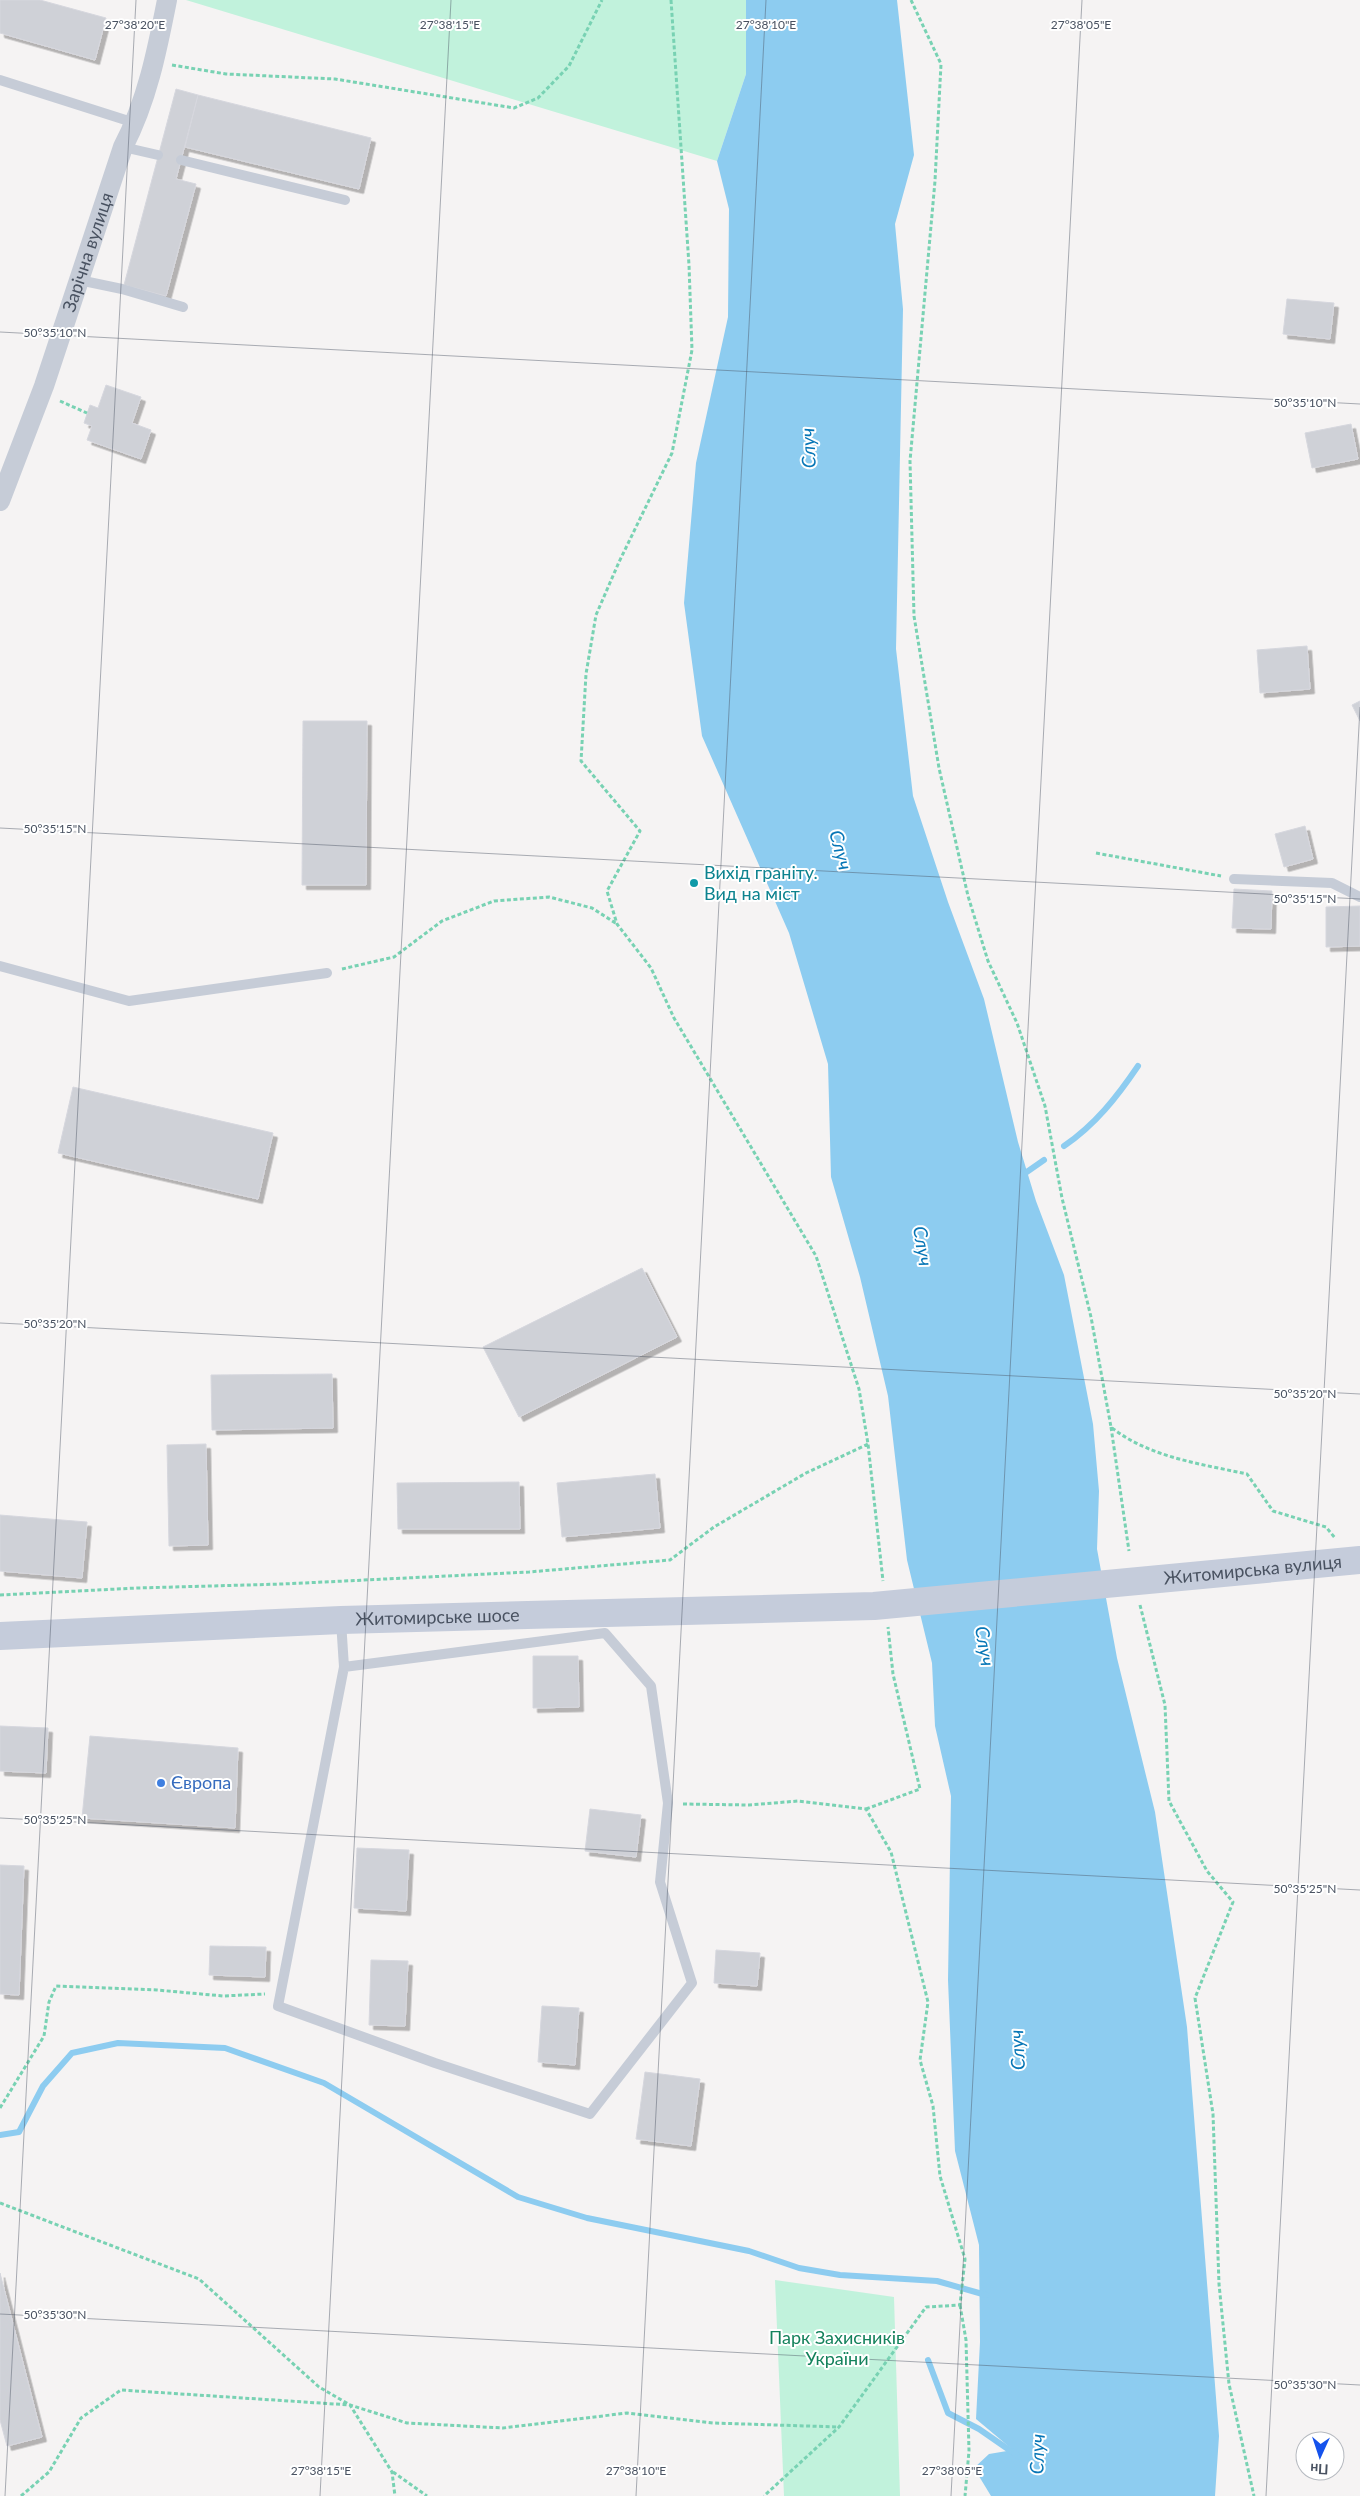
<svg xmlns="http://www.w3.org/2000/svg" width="1360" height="2496" viewBox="0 0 1360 2496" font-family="Lato,sans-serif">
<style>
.green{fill:#c1f2dc}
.water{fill:#8dccf0}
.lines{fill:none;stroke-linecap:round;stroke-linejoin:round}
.stream{stroke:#8dccf0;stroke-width:6}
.building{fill:#cfd1d7;stroke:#d6d7de;filter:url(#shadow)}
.path{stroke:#78d2b3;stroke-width:3;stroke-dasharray:4 2.5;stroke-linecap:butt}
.service{stroke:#c6ccd7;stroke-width:10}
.minor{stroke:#c6ccd7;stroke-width:20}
.secondary{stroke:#c5ccdb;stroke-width:28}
.ticks{fill:none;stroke:#495261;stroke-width:1;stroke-opacity:0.45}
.culture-dot{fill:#0f9aa8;stroke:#fff;stroke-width:2}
.shop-dot{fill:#3f7fe0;stroke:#fff;stroke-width:2}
.labels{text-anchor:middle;stroke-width:4;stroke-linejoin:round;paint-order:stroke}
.street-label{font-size:18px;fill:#495261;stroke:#fff}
.culture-label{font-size:18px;fill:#0d838f;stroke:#fff;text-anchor:start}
.shop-label{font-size:18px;fill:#366cbe;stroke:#fff;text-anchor:start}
.park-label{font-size:18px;fill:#14825c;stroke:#fff}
.water-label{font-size:19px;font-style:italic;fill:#0776b6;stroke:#fff}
.ticks-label{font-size:12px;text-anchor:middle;fill:#495261;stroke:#fff;stroke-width:4;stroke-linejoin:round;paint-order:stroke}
</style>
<defs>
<filter id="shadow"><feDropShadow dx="4.5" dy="4.5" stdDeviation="0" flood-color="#0004"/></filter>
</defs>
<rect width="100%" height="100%" fill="#f5f3f3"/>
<path class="green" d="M186 0H746V74L717 161Z
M775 2280 894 2297 900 2496H784Z"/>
<path class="water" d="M746 0H897L914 155 895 224 903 309 896 649 913 796 948 902 984 999 1018 1142 1036 1201 1064 1275 1093 1424 1099 1491 1097 1549 1117 1658 1155 1812 1187 2027 1219 2436 1215 2496H991L974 2468 989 2454 1013 2450 976 2419 980 2342 979 2245 955 2151 948 1980 951 1796 935 1726 932 1663 907 1560 888 1396 860 1277 831 1177 828 1064 789 933 702 736 684 603 696 463 728 317 729 209 717 161 746 74Z"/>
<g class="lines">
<path class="stream" d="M1064 1146C1095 1125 1117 1097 1138 1066
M1021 1176 1044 1160
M0 2135 19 2132 43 2086 72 2053 118 2043 225 2048 324 2083 518 2197 587 2218 749 2251 799 2268 840 2275 937 2281 986 2295
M928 2360 948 2413 979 2429 1018 2456"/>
</g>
<path class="building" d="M0 0H40L106 18 95 60 0 33Z
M176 89 198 95 176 179 196 184 166 296 124 285Z
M198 95 371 138 359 189 185 147Z
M1287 299 1334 303 1330 339 1283 334Z
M106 385 141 397 132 423 151 430 141 459 87 440 92 426 84 423 90 405 98 408Z
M1351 424 1358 459 1312 468 1305 433Z
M1307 646 1310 689 1260 693 1257 650Z
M1360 701V721L1352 705Z
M303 721H367L366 885H302Z
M1305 826 1313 859 1284 867 1275 834Z
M1234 889 1272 891 1271 929 1232 928Z
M1360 906V946L1326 947V907Z
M73 1087 273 1133 258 1199 58 1153Z
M642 1268 677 1337 519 1417 483 1347Z
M332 1374 333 1428 212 1430 211 1375Z
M206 1444 208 1545 169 1546 167 1445Z
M655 1474 660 1528 562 1537 557 1483Z
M519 1482 520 1529H398L397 1483Z
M0 1515 87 1522 82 1578 0 1571Z
M533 1656H578L579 1707 533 1708Z
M0 1726 48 1728 46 1773 0 1771Z
M90 1736 238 1748 235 1828 82 1818Z
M590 1809 641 1815 636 1857 585 1851Z
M357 1848 409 1850 406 1911 354 1908Z
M0 1865 24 1866 19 1995 0 1994Z
M210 1946 266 1947 265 1977 209 1975Z
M716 1950 760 1953 757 1986 714 1983Z
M371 1960 408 1961 405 2026 369 2025Z
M542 2006 579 2008 575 2065 538 2062Z
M645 2072 700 2079 691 2146 636 2139Z
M0 2273 42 2437 7 2446 0 2420Z"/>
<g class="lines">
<path class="path" d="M671 0 689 265 692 350 672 453 619 562 596 615 586 674 581 761 640 831 607 891 617 924 651 968 674 1018 816 1256 859 1389 868 1444 883 1581
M911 0 941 64 935 181 910 461 914 616 939 768 968 896 988 961 1017 1023 1045 1106 1062 1198 1091 1317 1111 1427C1148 1457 1201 1464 1247 1474L1273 1511 1326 1527 1335 1538
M172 65 226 74 335 79 514 108 538 98 569 66 602 0
M60 401 87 413
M1096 853 1221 876
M342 969 394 957 442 921 494 901 549 897 592 908 617 924
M1111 1427 1129 1551
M0 1595 137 1588 283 1584 529 1572 670 1560 714 1527 806 1473 868 1444
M1140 1605 1165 1705 1169 1801 1207 1871 1233 1902 1195 1998 1213 2114 1219 2284 1229 2384 1254 2496
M683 1804 749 1805 798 1801 866 1809 891 1852 928 2002 920 2060 933 2106 940 2176 965 2259 960 2305 926 2307 839 2427 764 2496
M866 1809 920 1789 893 1674 888 1627
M0 2108 44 2036 49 2002 56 1986 157 1990 223 1996 265 1994
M0 2203 199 2279 319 2387 350 2405 392 2472 395 2496
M960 2305 966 2340 969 2451 965 2496
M393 2472 427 2496
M21 2496 49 2472 81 2418 121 2390 350 2405 407 2423 503 2428 627 2413 713 2423 839 2427"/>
<path class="service" d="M0 80 135 123
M123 147 158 155
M181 160 345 200
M79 280 122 289 183 307
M1234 879 1332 883 1360 897
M0 966 129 1001 327 973
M341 1621 344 1667 278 2006 435 2063 590 2114 692 1983 660 1882 668 1803 651 1686 605 1633 344 1667"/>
<path class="minor" id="s1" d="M0 501 44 386 123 147C147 101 157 51 167 0"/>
<path class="secondary" id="s2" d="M0 1636 341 1620 874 1606 1360 1560"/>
</g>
<path class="ticks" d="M0 332 1360 404M0 828 1360 899M0 1323 1360 1394M0 1818 1360 1890M0 2314 1360 2385M5 2496 136 0M320 2496 451 0M636 2496 766 0M951 2496 1082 0M1266 2496 1360 707"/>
<circle class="culture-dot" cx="694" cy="883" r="5"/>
<circle class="shop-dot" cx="161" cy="1783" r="5"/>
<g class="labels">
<g class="street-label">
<text dy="6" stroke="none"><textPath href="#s1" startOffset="264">Зарічна вулиця</textPath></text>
<text dy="6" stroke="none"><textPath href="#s2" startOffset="1255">Житомирська вулиця</textPath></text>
<text dy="6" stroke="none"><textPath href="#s2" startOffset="438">Житомирське шосе</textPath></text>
</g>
<g class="culture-label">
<text x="704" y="879">Вихід граніту.<tspan x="704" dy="21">Вид на міст</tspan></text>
</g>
<g class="shop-label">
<text x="171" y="1789">Європа</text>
</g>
<g class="park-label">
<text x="837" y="2344">Парк Захисників<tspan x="837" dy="21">України</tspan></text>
</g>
<g class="water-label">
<text transform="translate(808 448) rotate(-92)" y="7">Случ</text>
<text transform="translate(841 850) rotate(75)" y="7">Случ</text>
<text transform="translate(923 1246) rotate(81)" y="7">Случ</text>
<text transform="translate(985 1646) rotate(81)" y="7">Случ</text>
<text transform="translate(1017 2050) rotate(-93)" y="7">Случ</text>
<text transform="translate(1037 2454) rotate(-88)" y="7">Случ</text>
</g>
</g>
<g class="ticks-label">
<text x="135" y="29">27°38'20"E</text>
<text x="450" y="29">27°38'15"E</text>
<text x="766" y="29">27°38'10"E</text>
<text x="1081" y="29">27°38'05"E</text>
<text x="55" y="337">50°35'10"N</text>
<text x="1305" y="407">50°35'10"N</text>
<text x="55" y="833">50°35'15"N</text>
<text x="1305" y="903">50°35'15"N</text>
<text x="55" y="1328">50°35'20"N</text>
<text x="1305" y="1398">50°35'20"N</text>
<text x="55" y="1824">50°35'25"N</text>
<text x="1305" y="1893">50°35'25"N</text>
<text x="55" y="2319">50°35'30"N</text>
<text x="1305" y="2389">50°35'30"N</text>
<text x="321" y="2475">27°38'15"E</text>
<text x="636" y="2475">27°38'10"E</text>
<text x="952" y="2475">27°38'05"E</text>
</g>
<g transform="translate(1320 2456) rotate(183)"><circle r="24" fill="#ffffff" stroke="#b6bac0"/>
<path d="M0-4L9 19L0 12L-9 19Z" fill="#1552ec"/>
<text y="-8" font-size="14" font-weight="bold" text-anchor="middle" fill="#495261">Пн</text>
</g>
</svg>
